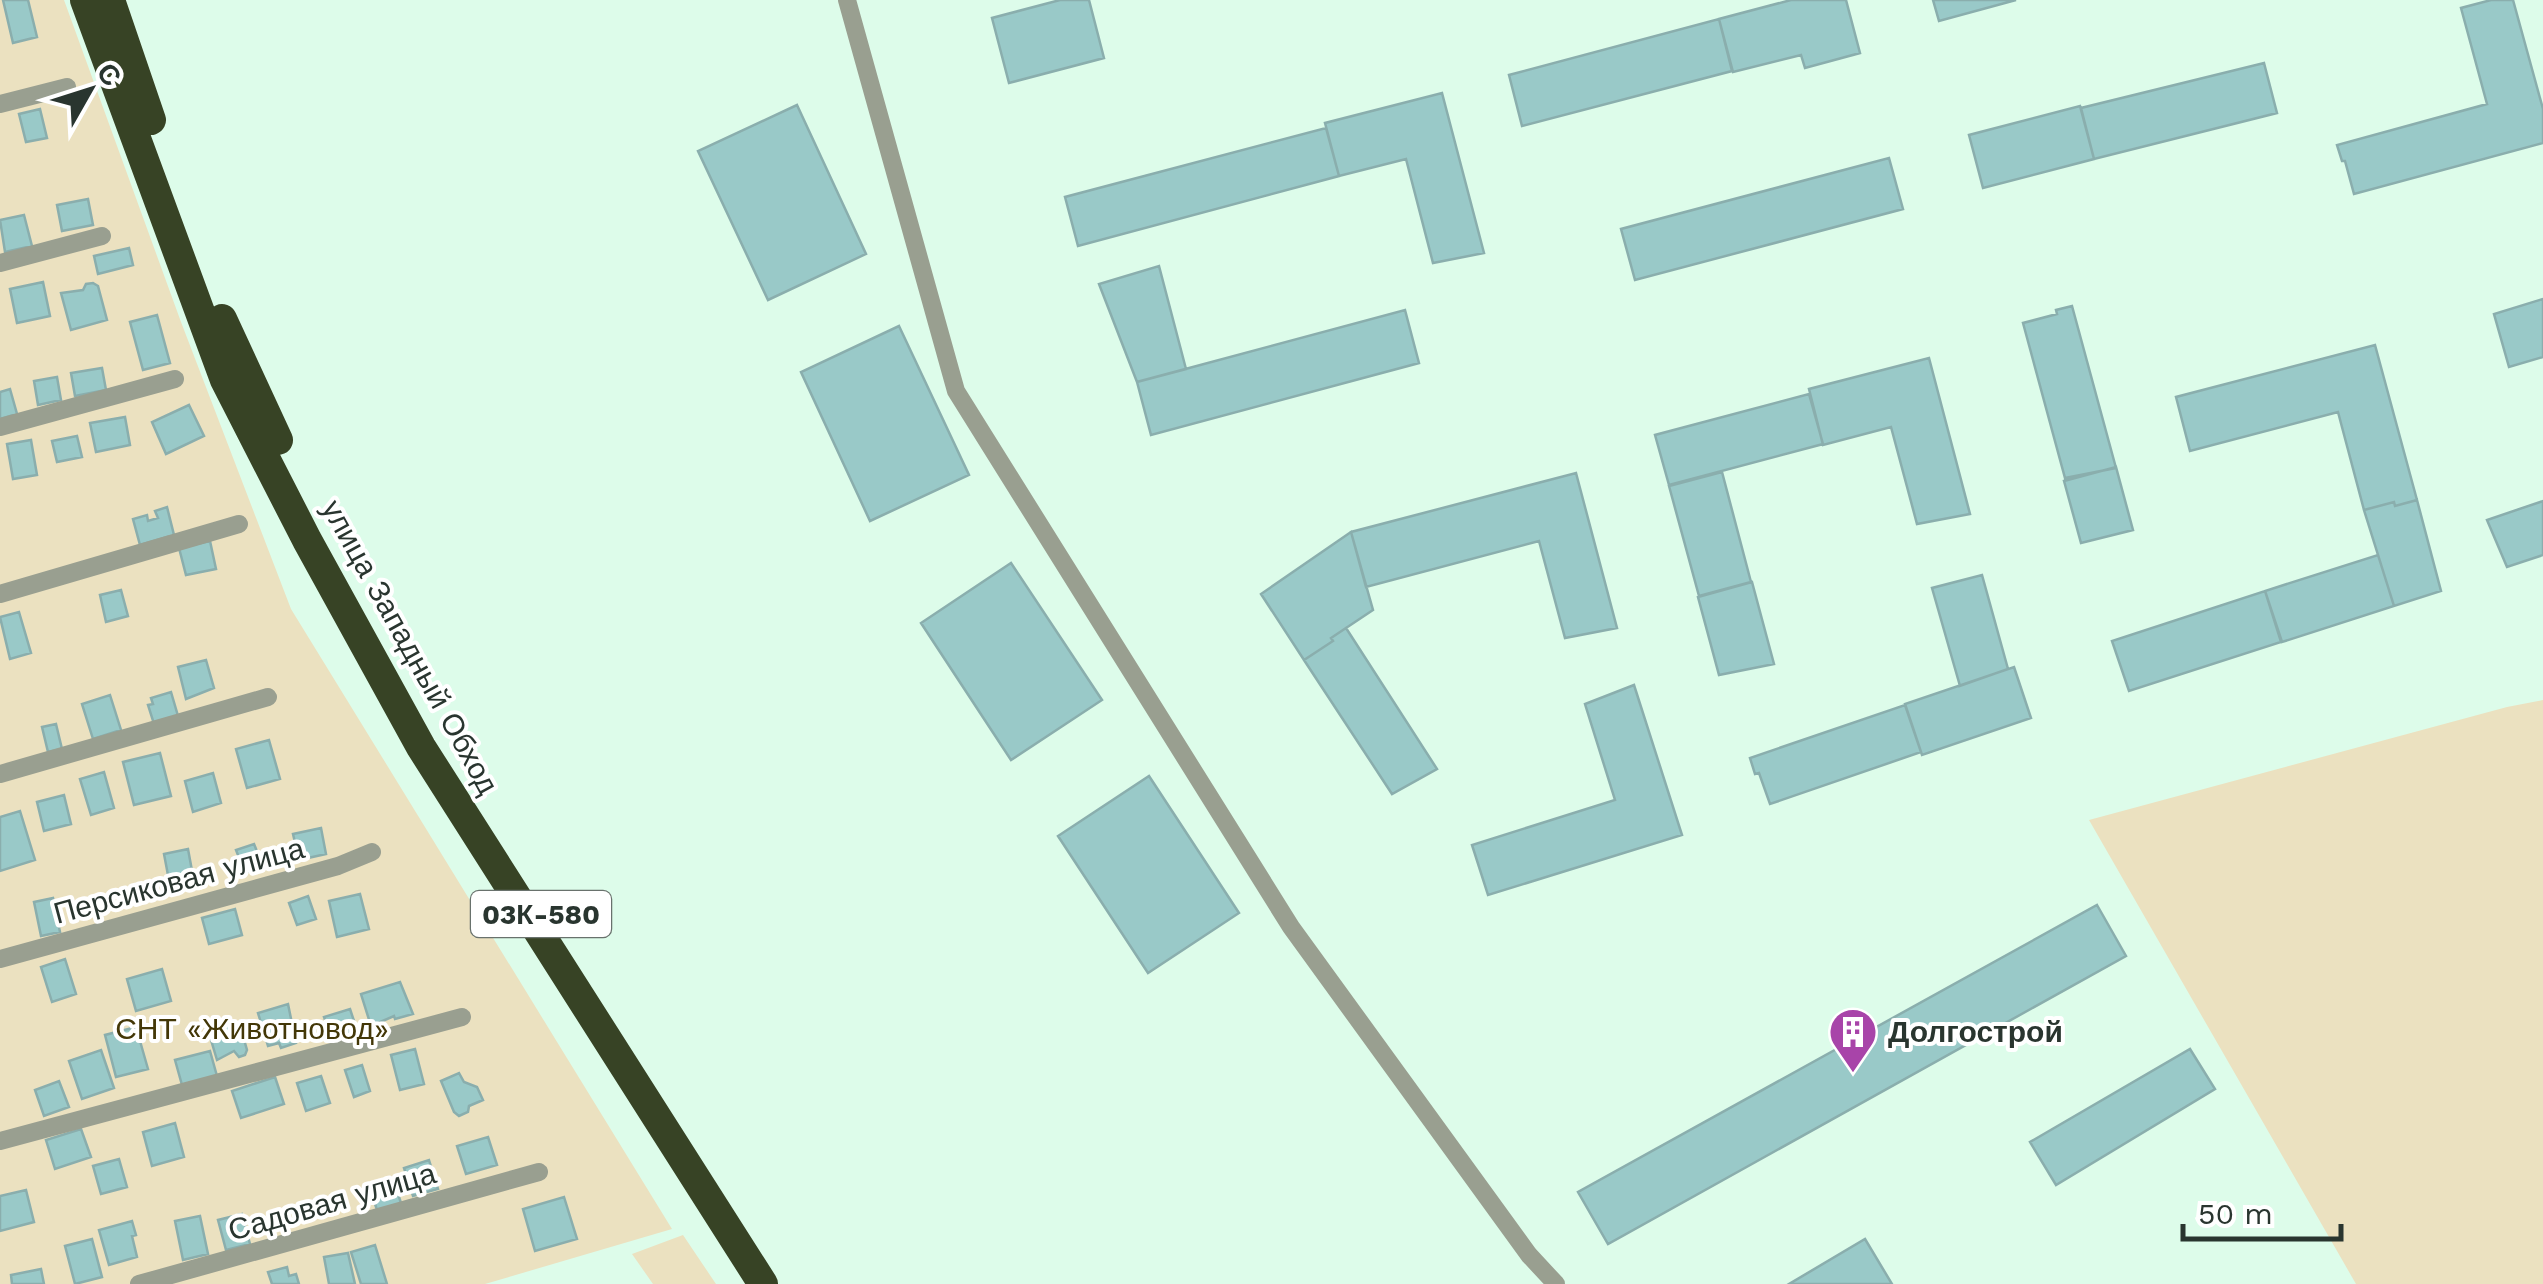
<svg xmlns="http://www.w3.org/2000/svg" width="2543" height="1284" viewBox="0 0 2543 1284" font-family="'Work Sans',sans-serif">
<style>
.green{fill:#ebe1c0}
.building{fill:#99c9c8;stroke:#8aaead;stroke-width:2.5}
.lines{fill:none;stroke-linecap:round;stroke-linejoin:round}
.street{stroke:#999f90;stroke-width:18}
.highway{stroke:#374325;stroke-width:30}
.labels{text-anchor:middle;stroke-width:8;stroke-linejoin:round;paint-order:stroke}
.shield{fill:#fff;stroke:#69726d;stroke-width:2.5}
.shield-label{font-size:28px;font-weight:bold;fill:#29352f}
.street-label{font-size:30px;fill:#29352f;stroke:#fff}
.park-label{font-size:30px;fill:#433707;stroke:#fff}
.poi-label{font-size:30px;font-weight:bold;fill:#29352f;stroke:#fff;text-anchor:start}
</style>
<rect width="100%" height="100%" fill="#ddfcea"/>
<path class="green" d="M0 0H64L181 322 291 609 672 1229 485 1284H0Z
M2543 700V1284H2356L2089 820 2507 707Z
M683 1235 716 1284H653L632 1254Z"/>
<path class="building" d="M3 0H28L37 37 13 43Z
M1060 0H1089L1104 58 1009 83 992 18Z
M1791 0H1846L1860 53 1805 68 1801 55 1733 72 1719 19Z
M1933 0H2016L1939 21Z
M2491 0H2513L2543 109V143L2354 194 2345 161H2342L2337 145 2487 104 2461 8Z
M1719 19 1732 71 1522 126 1509 75Z
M2264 63 2277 113 2094 159 2081 108Z
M1442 93 1484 253 1433 263 1406 159 1339 176 1325 123Z
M797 105 866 254 768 300 698 151Z
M2080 106 2094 159 1983 188 1969 135Z
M40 109 47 138 26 142 19 114Z
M1326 128 1339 176 1078 246 1065 197Z
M1889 158 1903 209 1635 280 1621 229Z
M88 199 93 225 62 231 57 205Z
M24 215 32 246 5 252 0 220Z
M129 248 133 265 98 274 94 256Z
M1159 266 1186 369 1137 382 1099 284Z
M43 282 50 316 17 323 10 289Z
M93 283 98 286 107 320 71 330 61 293 83 290 86 284Z
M2543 299V357L2509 367 2494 314Z
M2072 306 2116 468 2065 478 2023 323 2057 314 2056 310Z
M1405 310 1419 363 1151 435 1137 382Z
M157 315 170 363 143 370 130 322Z
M899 326 969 475 870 521 801 372Z
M2375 345 2417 500 2395 506 2394 502 2364 510 2338 412 2190 451 2176 397Z
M1929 358 1970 514 1917 524 1891 427 1823 445 1809 389Z
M102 368 106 390 75 396 71 373Z
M57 377 61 400 38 405 34 381Z
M10 389 17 414 0 419V392Z
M1809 394 1823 444 1669 485 1655 435Z
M189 405 204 436 166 454 152 422Z
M125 417 130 445 96 452 90 423Z
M77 436 82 457 57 462 52 441Z
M31 440 37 475 13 479 7 444Z
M2116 467 2133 530 2081 543 2064 481Z
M1722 472 1751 582 1699 596 1669 486Z
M1576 473 1617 628 1565 638 1539 541 1366 587 1351 532Z
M2417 500 2441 591 2394 606 2364 510 2394 502 2395 506Z
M2543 501V555L2507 567 2487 520Z
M167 507 174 535 140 545 133 519 147 515 148 521 158 518 155 511Z
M1351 532 1373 610 1331 638 1333 641 1304 660 1261 594Z
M210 541 216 569 186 575 179 548Z
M2378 555 2394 606 2282 642 2265 591Z
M1011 563 1102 700 1011 760 921 623Z
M1982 575 2008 669 1960 686 1932 588Z
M1752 582 1774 664 1719 675 1698 597Z
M121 590 128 616 106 622 100 595Z
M2265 591 2281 642 2129 691 2112 641Z
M19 612 31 653 10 659 0 617Z
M1346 628 1437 769 1392 794 1304 660 1333 641 1331 638Z
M206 660 214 688 186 699 178 667Z
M2014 667 2031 718 1922 755 1905 704Z
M1634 685 1682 835 1488 895 1472 845 1615 800 1585 704Z
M171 692 178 716 154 724 148 705 153 704 151 698Z
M110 695 121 730 93 739 82 704Z
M1905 705 1921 752 1770 804 1759 773 1755 774 1750 758Z
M56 724 62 749 48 752 42 727Z
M269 740 280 779 247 788 236 749Z
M160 753 171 796 134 805 123 762Z
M104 772 114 808 91 815 80 779Z
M213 773 221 803 193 812 185 781Z
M1149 776 1239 913 1148 973 1058 836Z
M64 795 71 824 44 831 37 802Z
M20 811 35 860 0 871V817Z
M321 828 326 854 299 860 293 834Z
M254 844 263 866 245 873 236 850Z
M188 849 195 887 171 891 164 854Z
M360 894 369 929 337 937 329 901Z
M308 896 316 919 297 925 289 903Z
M53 898 60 932 41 936 34 902Z
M2097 905 2126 956 1608 1244 1578 1192Z
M235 909 242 935 209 944 202 918Z
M65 959 76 994 52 1002 41 967Z
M162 969 171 1001 136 1011 127 979Z
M400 982 413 1014 395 1019 394 1016 371 1026 361 994Z
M288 1004 296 1043 281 1048 279 1043 268 1046 258 1013Z
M350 1009 357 1030 332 1039 324 1017Z
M239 1022 247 1050 245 1055 239 1057 234 1051 217 1060 208 1030Z
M136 1027 148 1069 116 1077 105 1035Z
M415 1049 424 1084 400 1090 391 1055Z
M2190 1049 2215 1089 2056 1185 2030 1142Z
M101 1050 114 1088 82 1099 69 1061Z
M210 1051 217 1076 182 1085 175 1060Z
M362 1065 370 1091 354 1097 345 1070Z
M459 1073 464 1082 477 1087 483 1100 469 1106 468 1112 459 1116 454 1112 441 1081Z
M321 1076 330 1103 306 1111 297 1083Z
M275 1077 284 1104 241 1118 232 1091Z
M59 1081 69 1107 44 1116 35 1090Z
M175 1123 184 1157 152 1166 143 1132Z
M81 1129 91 1157 55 1169 46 1140Z
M488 1137 497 1165 466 1174 457 1146Z
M119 1159 127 1187 101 1194 93 1166Z
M429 1160 438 1189 413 1196 404 1168Z
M394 1182 402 1206 378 1213 370 1189Z
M26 1190 34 1222 0 1231V1196Z
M564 1197 577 1239 535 1251 523 1209Z
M242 1214 250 1244 226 1250 218 1220Z
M200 1216 208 1254 183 1260 175 1221Z
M132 1221 136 1235 132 1236 137 1257 109 1265 99 1230Z
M92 1239 102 1277 75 1284 65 1246Z
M1865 1239 1892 1284H1789Z
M375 1245 387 1284H361L351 1252Z
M348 1253 355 1284H329L324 1257Z
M287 1267 289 1276 296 1274 299 1284H272L268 1272Z
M41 1269 44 1284H12L11 1275Z"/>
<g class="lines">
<path class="street" d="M847 0 956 391 1291 927 1529 1255 1556 1284
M0 104 67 87
M0 263 102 236
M0 427 175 379
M0 594 239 524
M0 774 268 697
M0 959 338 866 372 852
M0 1141 462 1017
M139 1284 539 1172"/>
<path class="highway" d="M85 0 225 380 307 540 421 747 763 1284
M110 0 151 120
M222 319 278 440"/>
</g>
<defs>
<g id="building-pin" transform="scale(2.5)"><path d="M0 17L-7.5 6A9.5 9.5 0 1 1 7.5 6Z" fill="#a844a9" stroke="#fff"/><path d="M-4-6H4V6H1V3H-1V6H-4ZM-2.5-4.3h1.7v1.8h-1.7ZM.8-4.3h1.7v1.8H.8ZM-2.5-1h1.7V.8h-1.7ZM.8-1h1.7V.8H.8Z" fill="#fff"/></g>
</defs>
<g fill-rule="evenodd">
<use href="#building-pin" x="1853" y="1032"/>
</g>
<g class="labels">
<rect class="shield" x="471" y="891" width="140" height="46" rx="8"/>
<g class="shield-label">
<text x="541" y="924">03К-580</text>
</g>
<g class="street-label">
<text transform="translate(410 647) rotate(61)" y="10">улица Западный Обход</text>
<text transform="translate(179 881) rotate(-15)" y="10">Персиковая улица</text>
<text transform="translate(332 1202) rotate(-16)" y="10">Садовая улица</text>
</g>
<g class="park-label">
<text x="252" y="1039">СНТ «Животновод»</text>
</g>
<g class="poi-label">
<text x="1888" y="1042">Долгострой</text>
</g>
</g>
<g transform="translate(90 90) rotate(51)" stroke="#ffffff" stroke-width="8" paint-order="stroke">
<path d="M0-8L18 38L0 25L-18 38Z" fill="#29352f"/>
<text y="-15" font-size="28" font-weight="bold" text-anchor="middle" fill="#29352f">С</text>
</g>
<path d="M2183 1224v15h158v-15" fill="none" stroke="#29352f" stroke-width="5"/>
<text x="2198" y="1224" font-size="30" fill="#29352f" stroke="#ffffff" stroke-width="8" paint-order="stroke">50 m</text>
</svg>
